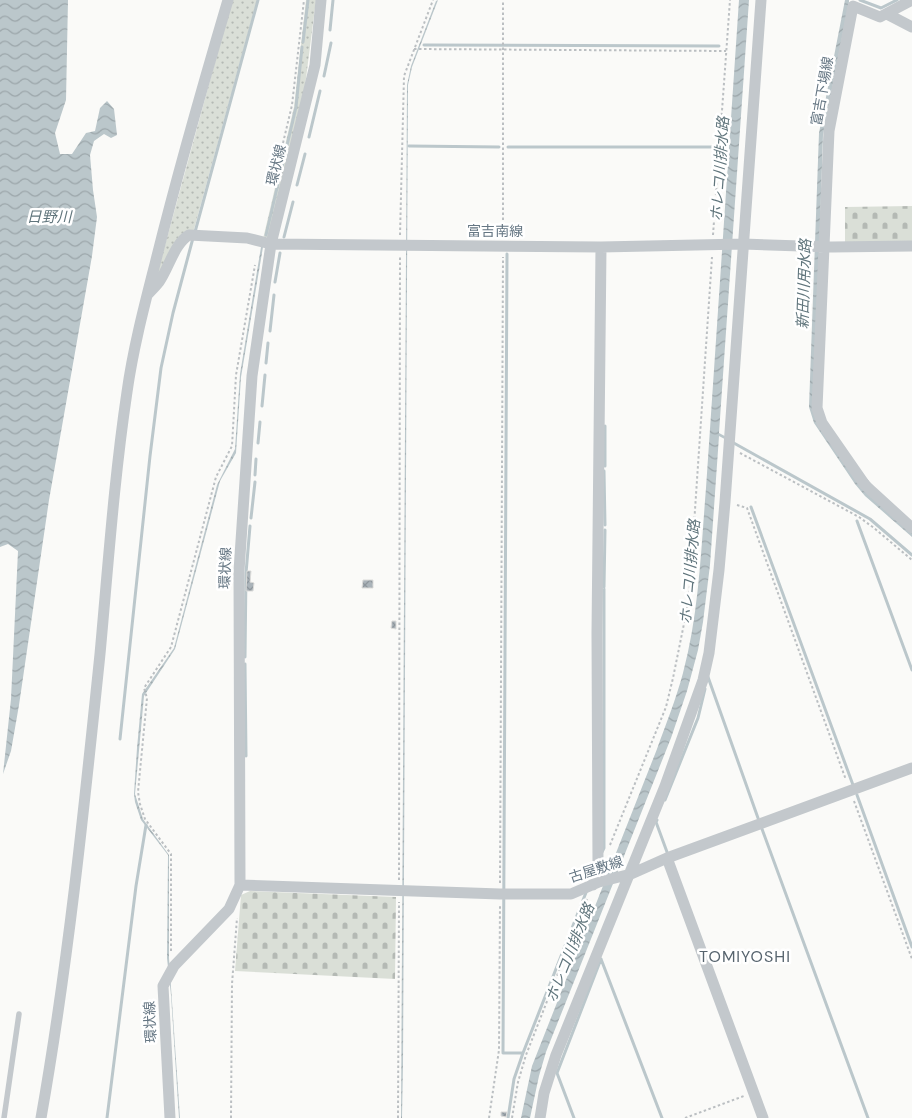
<svg xmlns="http://www.w3.org/2000/svg" width="912" height="1118" viewBox="0 0 912 1118" font-family="'DM Sans','Noto Sans JP',sans-serif">
<style>
.grass{fill:url(#grass-dots)}
.cemetery{fill:url(#cemetery-stones)}
.water{fill:url(#water-waves)}
.lines{fill:none;stroke-linecap:round;stroke-linejoin:round}
.stream{stroke:#bbc7cb;stroke-width:3}
.building{fill:url(#building-cross-hatch);stroke:#dcdcda}
.path{stroke:#bbbfc2;stroke-width:2;stroke-dasharray:2.5 2.5;stroke-linecap:butt}
.lane{stroke:#c3c8cc;stroke-width:5.5}
.street{stroke:#c3c8cc;stroke-width:11}
.labels{text-anchor:middle;stroke-width:5;stroke-linejoin:round;paint-order:stroke}
.street-label{font-size:14px;fill:#657683;stroke:#fff}
.water-label{font-size:15px;font-style:italic;fill:#60757c;stroke:#fff}
.quarter-label{font-size:16px;letter-spacing:1px;fill:#57646e;stroke:#fff}
</style>
<defs>
<pattern id="grass-dots" width="8" height="8" patternUnits="userSpaceOnUse" patternTransform="scale(1.25)"><rect width="8" height="8" fill="#dadfd7"/><path d="M2 2h.1M6 6h.1" fill="none" stroke="#b4b9b4" stroke-width="1.8" stroke-linecap="round"/></pattern>
<pattern id="cemetery-stones" width="16" height="16" patternUnits="userSpaceOnUse" patternTransform="scale(1.25)"><rect width="16" height="16" fill="#dadfd7"/><path d="M2 7V4a2 2 0 0 1 4 0v3zM10 15v-3a2 2 0 0 1 4 0v3z" fill="#b4b9b4"/></pattern>
<pattern id="water-waves" width="16" height="10" patternUnits="userSpaceOnUse" patternTransform="scale(1.25)"><rect width="16" height="10" fill="#bbc7cb"/><path d="M0 5q4-4 8 0t8 0" fill="none" stroke="#9ca6aa"/></pattern>
<pattern id="building-cross-hatch" width="8" height="8" patternUnits="userSpaceOnUse" patternTransform="scale(1.25)"><rect width="8" height="8" fill="#aab3b9"/><path d="M0 0l8 8M0 8l8-8" fill="none" stroke="#8e969c"/></pattern>
</defs>
<rect width="100%" height="100%" fill="#fafaf8"/>
<path class="grass" d="M232 0H257L193 233 155 282Z
M306 0H316L305 86 269 236 263 239 294 107Z"/>
<path class="cemetery" d="M912 206V242H845V207Z
M250 891 396 897 395 979 235 971 241 895Z"/>
<path class="water" d="M0 0H68L66 100 55 133 60 154H72L86 133 95 131 100 108 107 101 114 109 117 135 111 138 104 134 94 141 90 155 93 190 97 217 92 256 49 500 19 705 11 751 3 774 11 699 18 551 8 544 0 547Z
M438 0 412 67 408 85 403 1064 402 1118H401L407 85 411 66 436 1Z
M739 0H749L719 433 734 441V444L719 436 710 565 703 622 698 650 687 691 671 738 546 1052 539 1076 530 1118H521L532 1066 657 749C666 724 676 699 683 673 699 613 701 550 706 488Z
M845 0H849V2L823 135 814 407 818 422 912 531V537L865 496 855 484 814 423 809 407 819 133Z
M261 247H263L241 377 236 453 220 481 175 649 144 696 135 794 143 819 169 855V958L180 1118H179L171 995 167 958 168 855 141 820 135 802 134 794 137 748 142 694 174 648 217 485 235 449 240 374Z"/>
<g class="lines">
<path class="stream" d="M860 0 881 8 897 0
M330 30 333 0
M303 42 308 0
M424 45 719 46
M324 76 331 43
M309 137 320 91
M409 146 499 147
M508 147H713
M297 185 305 154
M195 232 258 0
M266 235 296 107 302 47
M284 237 293 202
M507 254 503 1053H523
M275 282 280 253
M270 331 274 295
M266 363 268 343
M262 406 265 375
M732 442 870 519 912 555
M258 443 260 422
M605 466V426
M604 471 605 525
M255 475 256 459
M751 507 853 785
M251 518 255 482
M857 521 912 670
M604 587 605 530
M245 657 246 573 250 526
M245 664 246 756
M708 677 758 818
M120 739 150 456 161 368 173 313 193 238
M857 795 912 947
M665 800 698 718 705 689
M657 820 656 822 667 852
M762 829 868 1118
M602 852 604 848V589
M601 959 662 1118
M107 1118 136 886 146 825
M508 1118 514 1079 523 1053 587 890
M574 1118 557 1073 601 959"/>
</g>
<path class="building" d="M247 571H251L250 582 254 583 253 591H246Z
M363 580H373V588H362Z
M392 621H396V629L391 628Z
M501 1112H507L506 1117 501 1116Z"/>
<g class="lines">
<path class="path" d="M414 49 726 51
M283 143 292 105 304 0
M400 235 404 76 433 0
M503 235V0
M713 235 730 0
M740 453 859 517 874 528 912 560
M737 505 747 508 846 780
M854 801 912 959
M610 845 666 707 673 678 689 599 712 257
M399 880 400 257
M500 883 503 257
M171 951V854L145 819 140 804 138 792 147 698 144 688 171 647 216 477 232 446 236 375 255 265
M231 1118 232 984 237 918
M398 1118 399 902
M489 1118 499 1050 500 905
M512 1118 518 1082 526 1055 587 899
M685 1118 744 1096"/>
<path class="lane" d="M4 1118 19 1014"/>
<path class="street" d="M912 0 880 17 853 6 829 131 817 408 822 423 865 485 912 528
M887 14 912 27
M148 294C152 290 156 286 159 282 169 268 174 244 189 235L247 238 271 244 601 247 743 244 832 247 912 246
M667 858 763 1118
M240 885 500 894H571L599 882 631 874 667 858 912 768
M593 885 598 865 597 633 601 247
M41 1118C68 965 84 809 100 654 108 567 114 479 127 392 133 349 144 307 155 264 177 175 202 88 228 0
M170 1118 163 986 174 966 229 909 240 885 239 571 252 376 271 244 315 65 321 0
M540 1118 544 1093 556 1055 665 786 703 680 709 653 719 570 725 502 761 0"/>
</g>
<g class="labels">
<g class="street-label">
<text transform="translate(822 91) rotate(-80)" y="5">富吉下場線</text>
<text transform="translate(276 165) rotate(-76)" y="5">環状線</text>
<text x="495" y="236">富吉南線</text>
<text transform="translate(225 568) rotate(-88)" y="5">環状線</text>
<text transform="translate(596 869) rotate(-18)" y="5">古屋敷線</text>
<text transform="translate(150 1022) rotate(-93)" y="5">環状線</text>
</g>
<g class="water-label">
<text transform="translate(720 169) rotate(-86)" y="5">ホレコ川排水路</text>
<text x="49" y="222">日野川</text>
<text transform="translate(804 284) rotate(-88)" y="5">新田川用水路</text>
<text transform="translate(690 572) rotate(-85)" y="5">ホレコ川排水路</text>
<text transform="translate(570 953) rotate(-68)" y="5">ホレコ川排水路</text>
</g>
<g class="quarter-label">
<text x="745" y="962">TOMIYOSHI</text>
</g>
</g>
</svg>
